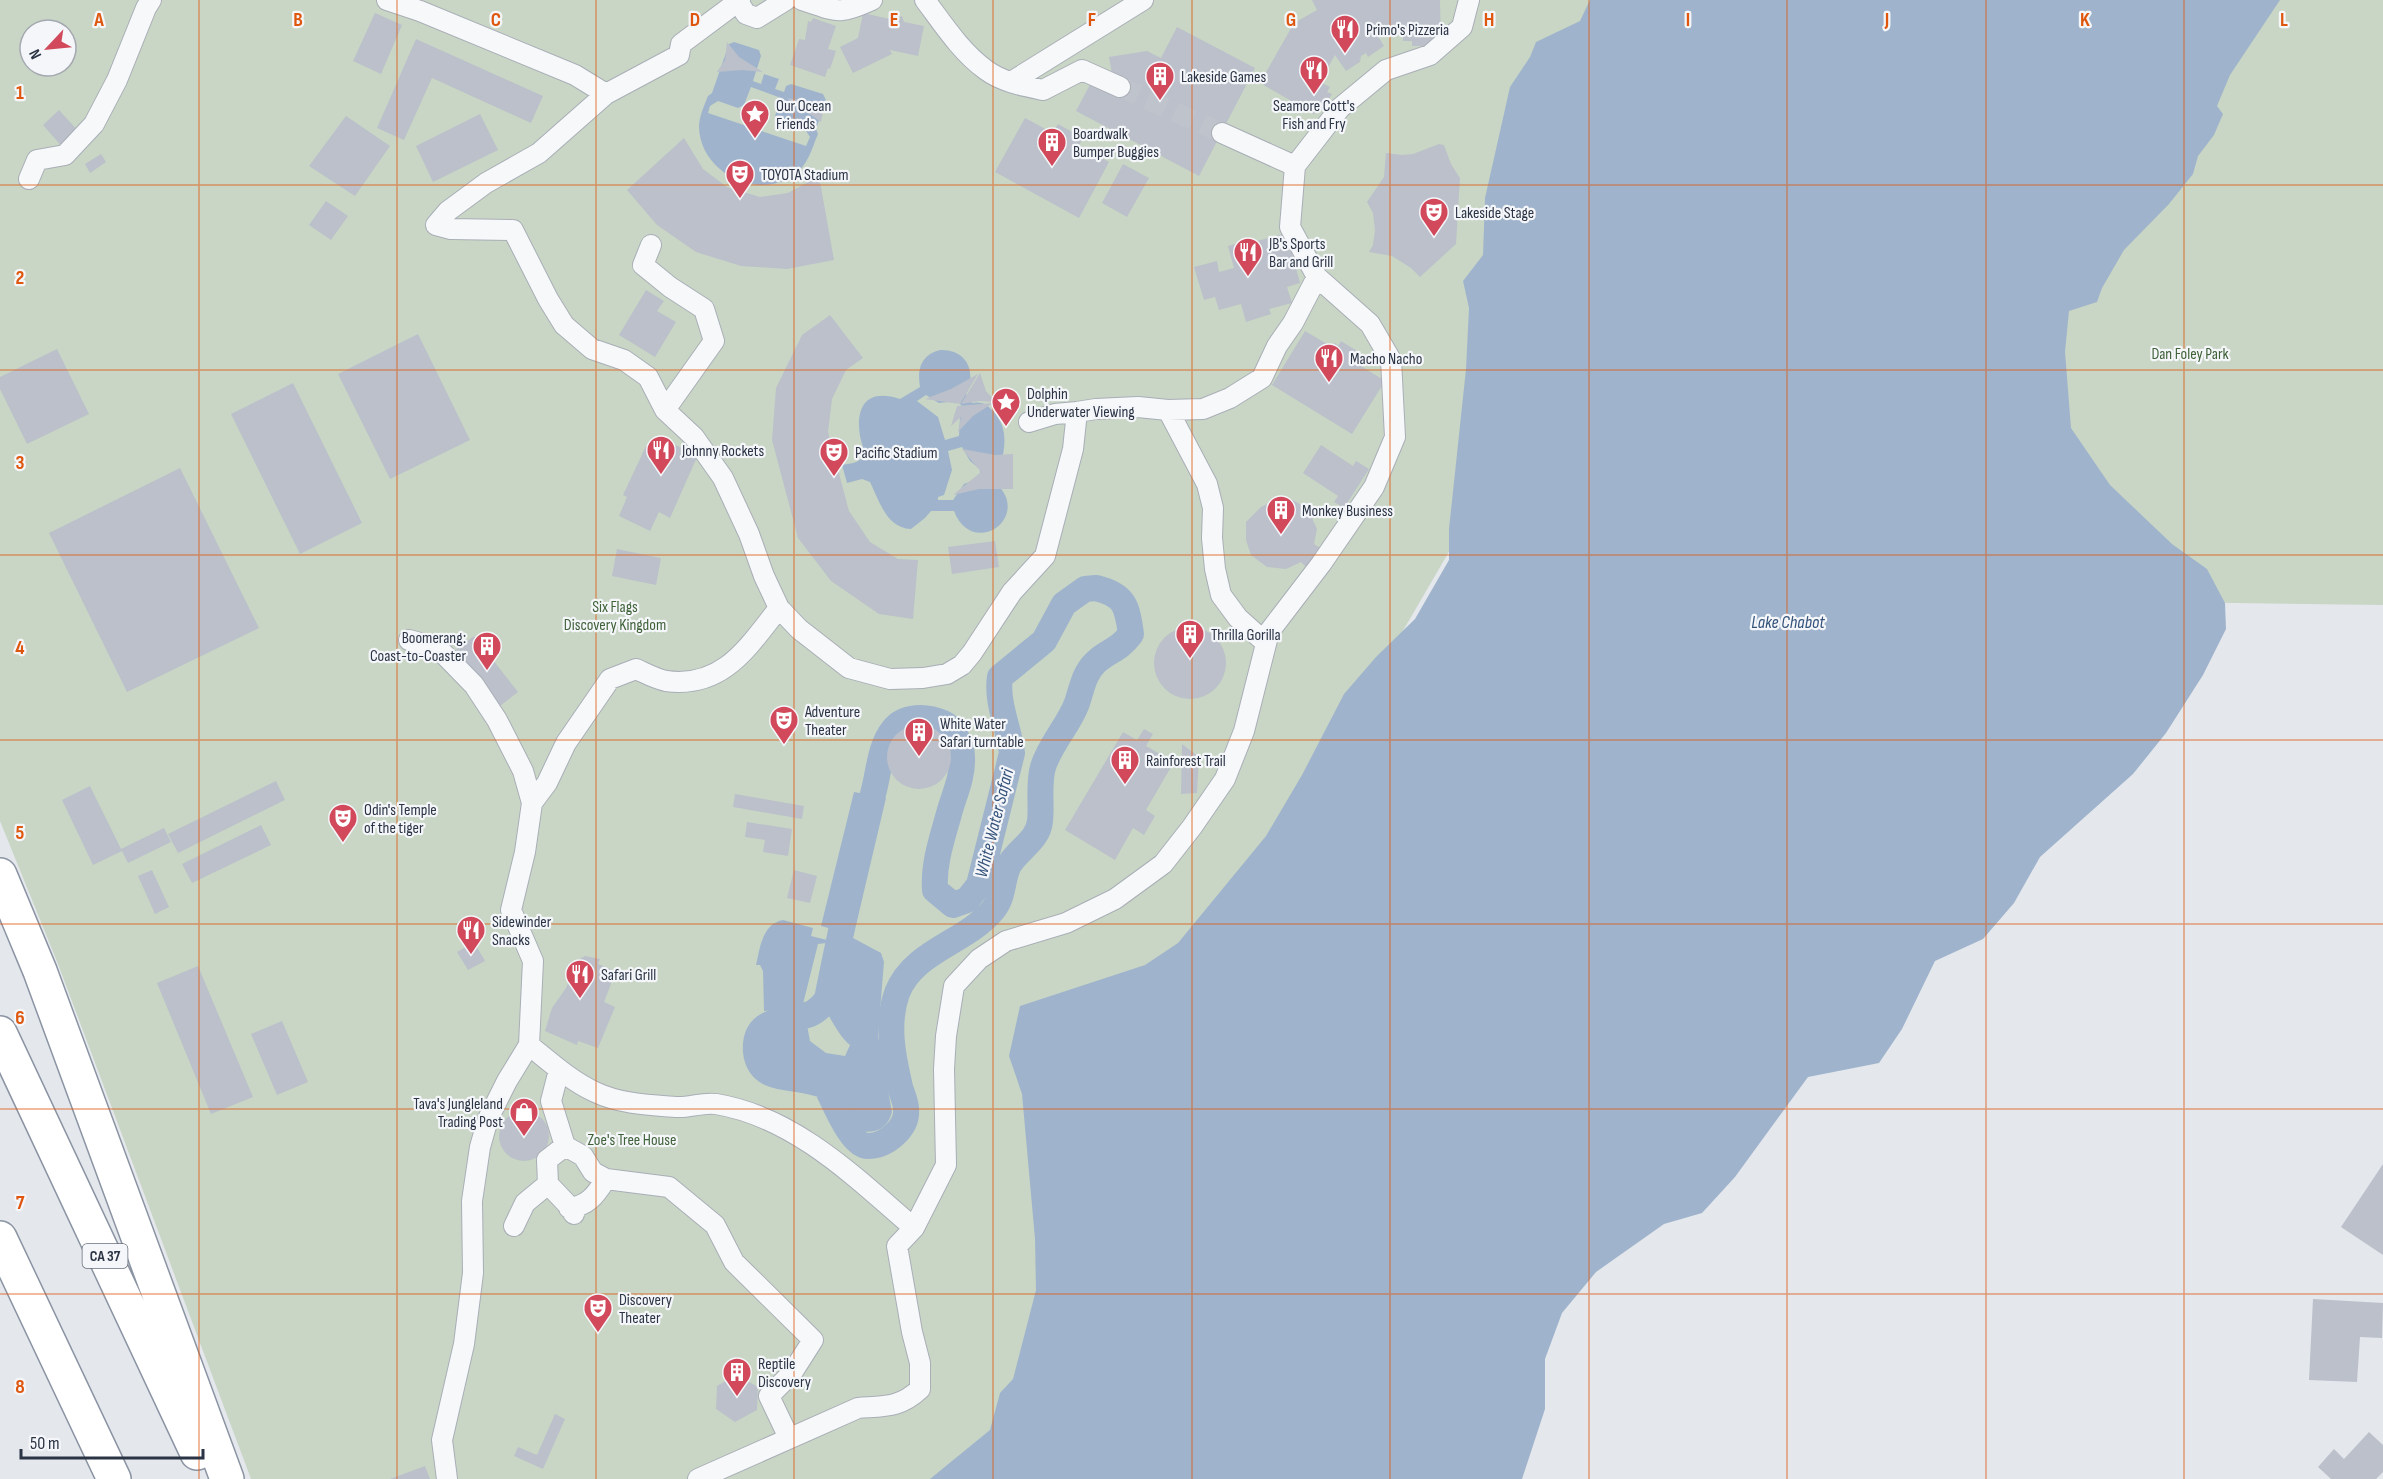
<svg xmlns="http://www.w3.org/2000/svg" width="2383" height="1479" viewBox="0 0 2383 1479" font-family="'Sofia Sans Condensed',sans-serif">
<style>
.green{fill:#c9d6c5;fill-rule:evenodd}
.water{fill:#9fb4cc;fill-rule:evenodd}
.lines{fill:none;stroke-linecap:round;stroke-linejoin:round}
.canal{stroke:#9fb4cc;stroke-width:26}
.building{fill:#bbc0ca}
.pedestrian-tunnel{stroke:#bfc3cb;stroke-width:20;stroke-dasharray:20 10;stroke-linecap:butt}
.pedestrian-casing{stroke:#a9aeb7;stroke-width:22}
.motorway-casing{stroke:#8b94a3;stroke-width:36}
.pedestrian{stroke:#f7f8fa;stroke-width:20}
.motorway{stroke:#fff;stroke-width:33}
.grid{fill:none;stroke:#df570f;stroke-width:1.5;stroke-opacity:0.55}
.labels{text-anchor:middle;stroke-width:4.5;stroke-linejoin:round;paint-order:stroke}
.shield{fill:#f4f6f9;stroke:#676e7b;stroke-width:1.5}
.shield-label{font-size:15px;font-weight:bold;fill:#2b3445}
.poi-label{font-size:16px;fill:#2b3445;stroke:#f4f6f9;text-anchor:start}
.park-label{font-size:16px;fill:#3f6138;stroke:#f4f6f9}
.water-label{font-size:18px;font-style:italic;fill:#34527a;stroke:#f4f6f9}
.grid-label{font-size:20px;text-anchor:middle;font-weight:bold;fill:#df570f;stroke:#f4f6f9;stroke-width:4.5;stroke-linejoin:round;paint-order:stroke}
</style>
<rect width="100%" height="100%" fill="#e4e7ec"/>
<path class="green" d="M0 0H1617L1461 531 1218 949 1080 1362 977 1479H251L58 964 0 821ZM30 30H66V66H30Z
M2075 0H2383V605L2028 600Z"/>
<path class="water" d="M1590 0H2280L2230 75 2217 106 2223 114 2214 135 2198 156 2193 174 2169 204 2124 250 2102 288 2097 302 2069 311 2065 352 2071 428 2110 485 2172 544 2207 569 2225 603 2226 629 2203 675 2166 733 2133 774 2040 857 2014 903 1983 939 1935 961 1902 1029 1879 1063 1808 1077 1735 1177 1702 1213 1664 1224 1596 1272 1562 1313 1545 1359V1409L1522 1479H930L990 1430 1000 1393 1013 1379 1036 1290 1035 1239 1022 1094 1009 1056 1020 1006 1145 965 1178 943 1266 836 1302 775 1344 694 1376 657 1415 619 1449 560V529L1466 369 1469 308 1463 281 1483 255 1485 198 1510 87 1530 57 1536 42 1580 21Z
M734 42 759 50 761 56 753 81 761 84 764 74 779 79 775 89 784 92 786 86 791 84 823 94 826 100 816 129 818 134C812 148 808 165 795 174 759 202 700 173 699 127 699 117 704 106 708 96L712 93 729 44ZM751 87 781 98 775 116 778 122 806 131 810 137 806 146 708 113 710 106 718 101 738 108 744 105Z
M940 350C967 349 977 372 966 394L972 403C981 401 987 404 993 411 1013 433 1002 458 996 483 1033 518 972 559 954 511H931L925 518 911 529C886 528 879 500 870 482L862 479 847 483 842 465C847 464 857 463 861 459 867 453 861 443 860 436 855 405 868 388 900 399L920 387C917 369 921 355 940 350ZM926 395 939 403 958 401 964 409 960 417 959 436 945 440 938 417 917 401ZM962 447 970 461 980 469V478L964 484 953 500H938V497L944 495 952 470 948 451Z
M854 792 886 798 853 938 881 953 884 962 878 1036 892 1112C888 1129 875 1134 858 1131 848 1117 844 1097 832 1085 806 1060 768 1088 764 1041 776 1026 788 1025 807 1025L810 1041 826 1053 845 1056 850 1045C837 1035 827 1010 816 995L832 929 821 926Z
M783 920 813 928 811 936 827 940 826 943 818 944 803 1004 796 1009 764 1011 763 971 760 965H756C760 948 762 924 783 920Z"/>
<g class="lines">
<path class="canal" d="M1096 588C1125 595 1127 606 1131 634 1118 651 1109 650 1096 662 1084 673 1082 688 1077 703 1069 725 1050 744 1043 767 1038 785 1042 803 1040 821 1038 841 1018 849 1009 865 1001 881 1005 896 992 911 965 943 913 951 897 993 886 1024 893 1057 900 1087 902 1094 906 1102 906 1109 908 1128 886 1146 868 1146 850 1146 833 1098 825 1085 816 1083 806 1080 797 1079 778 1077 759 1075 756 1052 753 1015 789 1022 810 1014 817 1011 822 1006 827 999 841 929 856 860 874 790 879 771 880 746 893 730 904 715 927 716 943 723 954 728 962 746 962 757 963 776 955 793 950 810 943 836 933 863 935 890L953 905 967 900 979 885 1012 753C1009 728 996 702 1000 677L1044 641 1064 604 1085 589Z"/>
</g>
<path class="building" d="M1312 0H1440L1441 41H1431V46H1412V41H1403V30H1374L1384 46 1368 57 1366 53 1361 56 1360 62 1346 71 1335 55 1320 82 1330 87 1327 92 1332 94 1323 110 1319 109 1314 114 1260 83 1294 23 1317 10Z
M375 13 402 25 381 74 353 61Z
M863 13 894 20 902 16 904 22 924 26 918 56 890 50 892 54 853 73 840 47 858 38Z
M813 18 836 26 828 49 836 51 830 69 828 68 825 77 790 65 799 39 805 40 808 21 811 22Z
M1177 27 1255 68 1199 176 1076 111 1094 77 1113 79 1109 57 1147 51 1161 58Z
M416 39 543 96 531 123 432 78 404 140 377 128Z
M727 42 739 57 763 72 742 70 717 72 725 60Z
M787 98 815 103 829 101 823 112 821 122Z
M59 110 81 134 64 149 43 125Z
M480 114 498 150 433 182 416 146Z
M346 116 390 146 355 196 309 166Z
M1025 118 1053 133 1058 124 1083 138 1079 145 1109 162 1079 218 995 172Z
M684 138 703 169 727 187 760 197 788 193 819 176 834 260 787 269 741 266 696 252 657 225 627 190Z
M1439 144 1444 145 1451 164 1460 178 1456 244 1420 277 1411 268 1392 256 1369 252 1373 245 1375 230 1373 213 1367 202 1384 177 1386 153 1402 155 1413 154Z
M101 154 106 162 90 173 85 164Z
M1123 164 1149 178 1127 217 1102 203Z
M326 201 348 216 331 240 309 225Z
M1283 234 1287 250 1291 249 1300 283 1287 287 1292 303 1269 309 1271 314 1246 322 1241 304 1219 310 1215 297 1204 300 1194 267 1217 261 1219 272 1234 268 1228 246 1249 240 1250 243Z
M646 290 664 301 657 311 676 322 655 357 619 335Z
M830 315 863 358 846 370 832 399 828 432 849 511 870 542 898 559 918 560 913 619 879 614 831 581 798 538 772 440 776 388 802 335Z
M1305 331 1332 347 1335 343 1338 346 1341 341 1357 351 1355 354 1359 356 1355 362 1385 381 1352 434 1272 385Z
M418 334 470 440 390 479 338 374Z
M57 349 89 414 27 444 0 389V377Z
M980 373 986 391 996 402 979 401 961 404Z
M978 374 960 404 925 399 951 389Z
M293 383 362 523 300 554 231 414Z
M993 403 973 416 958 432 961 417 951 426 957 406Z
M657 437 698 455 670 518 659 512 650 531 619 516 627 497 623 495 646 446 651 449Z
M1321 445 1353 466 1356 461 1369 469 1344 508 1334 502 1338 496 1303 473Z
M962 449 995 455 1013 454V489H979L953 495 981 472Z
M180 468 259 628 127 692 49 533Z
M1291 499 1308 509 1317 529 1314 544 1325 551 1309 570 1301 562 1286 569 1267 567 1251 555 1246 540V522L1261 507 1276 500Z
M995 541 999 567 952 574 948 547Z
M617 549 661 558 656 585 612 576Z
M1154 663a36 36 0 1 1 72 0a36 36 0 1 1-72 0Z
M474 636 518 692 500 706 456 650Z
M887 757a32 32 0 1 1 64 0a32 32 0 1 1-64 0Z
M1144 729 1153 734 1146 746 1174 762 1146 810 1155 816 1144 835 1133 828 1115 860 1065 830 1123 732 1137 740Z
M1182 744 1199 757 1197 793 1181 794Z
M276 781 285 800 178 853 168 834Z
M90 786 122 851 93 865 62 800Z
M735 794 804 806 802 819 733 807Z
M747 822 792 829 788 856 763 852 765 840 745 837Z
M261 825 271 845 192 883 182 864Z
M164 828 171 842 128 863 121 849Z
M152 870 169 907 155 914 138 876Z
M794 870 817 876 810 903 787 898Z
M474 942 485 961 468 970 457 952Z
M585 956 600 959 598 964 616 971 604 1002 615 1007 598 1048 578 1041 577 1045 545 1031 552 1008 566 988 578 960Z
M198 966 253 1097 211 1114 157 983Z
M282 1021 308 1082 277 1095 251 1034Z
M499 1136a25 25 0 1 1 50 0a25 25 0 1 1-50 0Z
M2383 1164V1255L2341 1227Z
M2313 1299 2383 1303 2382 1338 2360 1337 2357 1382 2309 1380Z
M736 1375 758 1387 757 1410 735 1422 716 1409 717 1386Z
M555 1414 565 1419 543 1469 514 1456 518 1447 537 1455Z
M2369 1432 2383 1445V1472L2376 1479H2331L2318 1467 2334 1449 2344 1459Z
M425 1466 430 1479H390Z"/>
<g class="lines">
<path class="pedestrian-tunnel" d="M1120 87 1222 133"/>
<g class="pedestrian-casing">
<path id="pedestrian" d="M387 0 420 11 575 75 606 94 679 55 681 44 740 0
M737 0 746 14 757 18 786 0
M802 0C837 11 837 16 872 0
M925 0C943 24 961 52 986 70 1002 82 1024 86 1043 90L1082 70 1120 87
M1011 82 1143 0
M606 94 539 153 486 183 448 211 436 225 451 229 513 230 548 299 564 325 592 349 624 360 648 377 665 410 694 437 723 478 749 534 764 576 779 608 799 629 849 668 890 679 923 678 947 674 962 665 972 653 1012 592 1045 556 1073 449 1077 412 1096 409 1138 407 1168 410 1203 409 1230 398 1262 378 1277 346 1293 323 1317 277
M1222 133 1295 166
M29 179 37 160 65 155 94 124 117 80 146 8 151 0
M651 245 643 265 670 287 704 309 714 341 665 410
M1168 410 1207 484 1213 508 1212 538 1215 569 1221 595 1238 618 1266 643
M1029 422 1055 414 1077 412
M409 640 438 648 474 685 497 720 523 771 532 803 525 852 511 910 533 961 529 1045 507 1081 488 1119 480 1147 472 1201 473 1273 464 1344 442 1440 447 1479
M532 803 547 783 566 743 610 679 636 669C645 673 656 679 666 681 723 689 748 647 779 608
M529 1045C550 1062 571 1081 595 1092 620 1104 649 1105 676 1107 689 1108 703 1102 716 1104 795 1117 856 1178 914 1228
M559 1070 551 1101 565 1146 583 1156 593 1172 606 1179 669 1187 715 1225 734 1262 813 1340 792 1373 769 1396 789 1438
M565 1146 547 1160 548 1184 567 1204 574 1214
M569 1208C589 1206 596 1194 606 1179
M514 1226 525 1203 548 1184
M698 1479 858 1408C884 1406 900 1408 920 1389V1363L912 1332 897 1246 914 1228 946 1165 944 1069 946 1036 954 986 979 959 1006 941 1066 923 1115 899 1163 864 1192 827 1225 779 1244 731 1269 632 1321 564 1374 487 1395 437 1391 360 1370 324 1317 277 1290 227 1295 166 1340 108 1386 70 1430 55 1462 27 1469 0"/>
</g>
<g class="motorway-casing">
<path id="motorway" d="M0 875 40 971 227 1479
M0 1033 197 1453
M0 1238 114 1479"/>
</g>
<use href="#pedestrian" class="pedestrian"/>
<use href="#motorway" class="motorway"/>
</g>
<path class="grid" d="M199 0V1479M397 0V1479M596 0V1479M794 0V1479M993 0V1479M1192 0V1479M1390 0V1479M1589 0V1479M1787 0V1479M1986 0V1479M2184 0V1479M0 185H2383M0 370H2383M0 555H2383M0 740H2383M0 924H2383M0 1109H2383M0 1294H2383"/>
<defs>
<g id="restaurant-pin" transform="scale(1.5)"><path d="M0 17L-7.5 6A9.5 9.5 0 1 1 7.5 6Z" fill="#d1495b" stroke="#f4f6f9"/><path d="M-5-6h1v4h1v-4h1v4h1v-4h1v5L-1.5 .5V6h-2V.5L-5-1ZM5-6V6H3V1.5H1.5Q1.5-4 5-6Z" fill="#fff"/></g>
<g id="building-pin" transform="scale(1.5)"><path d="M0 17L-7.5 6A9.5 9.5 0 1 1 7.5 6Z" fill="#d1495b" stroke="#f4f6f9"/><path d="M-4-6H4V6H1V3H-1V6H-4ZM-2.5-4.3h1.7v1.8h-1.7ZM.8-4.3h1.7v1.8H.8ZM-2.5-1h1.7V.8h-1.7ZM.8-1h1.7V.8H.8Z" fill="#fff"/></g>
<g id="sight-pin" transform="scale(1.5)"><path d="M0 17L-7.5 6A9.5 9.5 0 1 1 7.5 6Z" fill="#d1495b" stroke="#f4f6f9"/><path d="M0-6L1.8-2.2L6-1.7L2.9 1.2L3.7 5.4L0 3.3L-3.7 5.4L-2.9 1.2L-6-1.7L-1.8-2.2Z" fill="#fff"/></g>
<g id="theatre-pin" transform="scale(1.5)"><path d="M0 17L-7.5 6A9.5 9.5 0 1 1 7.5 6Z" fill="#d1495b" stroke="#f4f6f9"/><path d="M-5-5.5Q0-4 5-5.5V0Q5 5 0 6Q-5 5-5 0ZM-3.3-2.5H-1v1.5H-3.3ZM1-2.5H3.3v1.5H1ZM-2.8 1Q0 5.5 2.8 1Z" fill="#fff"/></g>
<g id="shop-pin" transform="scale(1.5)"><path d="M0 17L-7.5 6A9.5 9.5 0 1 1 7.5 6Z" fill="#d1495b" stroke="#f4f6f9"/><path d="M-5-2.5h2.3a2.7 3.5 0 0 1 5.4 0H5L5.5 6h-11ZM-1.5-2.5h3a1.5 2.3 0 0 0-3 0Z" fill="#fff"/></g>
</defs>
<g fill-rule="evenodd">
<use href="#restaurant-pin" x="1345" y="29"/>
<use href="#restaurant-pin" x="1314" y="70"/>
<use href="#building-pin" x="1160" y="76"/>
<use href="#sight-pin" x="755" y="114"/>
<use href="#building-pin" x="1052" y="142"/>
<use href="#theatre-pin" x="740" y="174"/>
<use href="#theatre-pin" x="1434" y="212"/>
<use href="#restaurant-pin" x="1248" y="252"/>
<use href="#restaurant-pin" x="1329" y="358"/>
<use href="#sight-pin" x="1006" y="402"/>
<use href="#restaurant-pin" x="661" y="450"/>
<use href="#theatre-pin" x="834" y="452"/>
<use href="#building-pin" x="1281" y="510"/>
<use href="#building-pin" x="1190" y="634"/>
<use href="#building-pin" x="487" y="646"/>
<use href="#theatre-pin" x="784" y="720"/>
<use href="#building-pin" x="919" y="732"/>
<use href="#building-pin" x="1125" y="760"/>
<use href="#theatre-pin" x="343" y="818"/>
<use href="#restaurant-pin" x="471" y="930"/>
<use href="#restaurant-pin" x="580" y="974"/>
<use href="#shop-pin" x="524" y="1112"/>
<use href="#theatre-pin" x="598" y="1308"/>
<use href="#building-pin" x="737" y="1372"/>
</g>
<g class="labels">
<rect class="shield" x="82.5" y="1244" width="45" height="24" rx="4.5"/>
<g class="shield-label">
<text x="105" y="1261">CA 37</text>
</g>
<g class="poi-label">
<text x="1366" y="35">Primo's Pizzeria</text>
<text x="1181" y="82">Lakeside Games</text>
<text x="776" y="111">Our Ocean<tspan x="776" dy="18">Friends</tspan></text>
<text x="1314" y="111" text-anchor="middle">Seamore Cott's<tspan x="1314" dy="18">Fish and Fry</tspan></text>
<text x="1073" y="139">Boardwalk<tspan x="1073" dy="18">Bumper Buggies</tspan></text>
<text x="761" y="180">TOYOTA Stadium</text>
<text x="1455" y="218">Lakeside Stage</text>
<text x="1269" y="249">JB's Sports<tspan x="1269" dy="18">Bar and Grill</tspan></text>
<text x="1350" y="364">Macho Nacho</text>
<text x="1027" y="399">Dolphin<tspan x="1027" dy="18">Underwater Viewing</tspan></text>
<text x="682" y="456">Johnny Rockets</text>
<text x="855" y="458">Pacific Stadium</text>
<text x="1302" y="516">Monkey Business</text>
<text x="1211" y="640">Thrilla Gorilla</text>
<text x="466" y="643" text-anchor="end">Boomerang:<tspan x="466" dy="18">Coast-to-Coaster</tspan></text>
<text x="805" y="717">Adventure<tspan x="805" dy="18">Theater</tspan></text>
<text x="940" y="729">White Water<tspan x="940" dy="18">Safari turntable</tspan></text>
<text x="1146" y="766">Rainforest Trail</text>
<text x="364" y="815">Odin's Temple<tspan x="364" dy="18">of the tiger</tspan></text>
<text x="492" y="927">Sidewinder<tspan x="492" dy="18">Snacks</tspan></text>
<text x="601" y="980">Safari Grill</text>
<text x="503" y="1109" text-anchor="end">Tava's Jungleland<tspan x="503" dy="18">Trading Post</tspan></text>
<text x="619" y="1305">Discovery<tspan x="619" dy="18">Theater</tspan></text>
<text x="758" y="1369">Reptile<tspan x="758" dy="18">Discovery</tspan></text>
</g>
<g class="park-label">
<text x="2190" y="359">Dan Foley Park</text>
<text x="615" y="612">Six Flags<tspan x="615" dy="18">Discovery Kingdom</tspan></text>
<text x="632" y="1145">Zoe's Tree House</text>
</g>
<g class="water-label">
<text x="1788" y="628">Lake Chabot</text>
<text transform="translate(994 823) rotate(-76)" y="6">White Water Safari</text>
</g>
</g>
<g class="grid-label">
<text x="99" y="26">A</text>
<text x="298" y="26">B</text>
<text x="496" y="26">C</text>
<text x="695" y="26">D</text>
<text x="894" y="26">E</text>
<text x="1092" y="26">F</text>
<text x="1291" y="26">G</text>
<text x="1489" y="26">H</text>
<text x="1688" y="26">I</text>
<text x="1887" y="26">J</text>
<text x="2085" y="26">K</text>
<text x="2284" y="26">L</text>
<text x="20" y="99">1</text>
<text x="20" y="284">2</text>
<text x="20" y="469">3</text>
<text x="20" y="654">4</text>
<text x="20" y="839">5</text>
<text x="20" y="1024">6</text>
<text x="20" y="1209">7</text>
<text x="20" y="1393">8</text>
</g>
<g transform="translate(48 48) rotate(244)"><circle r="28" fill="#f4f6f9" stroke="#a4a8b1" stroke-width="1.5"/>
<path d="M0-4.5L10 22L0 15L-10 22Z" fill="#d1495b"/>
<text y="-9" font-size="16" font-weight="bold" text-anchor="middle" fill="#2b3445">N</text>
</g>
<path d="M21 1449v9h182v-9" fill="none" stroke="#2b3445" stroke-width="3"/>
<text x="30" y="1449" font-size="18" fill="#2b3445" stroke="#f4f6f9" stroke-width="4.5" paint-order="stroke">50 m</text>
</svg>
